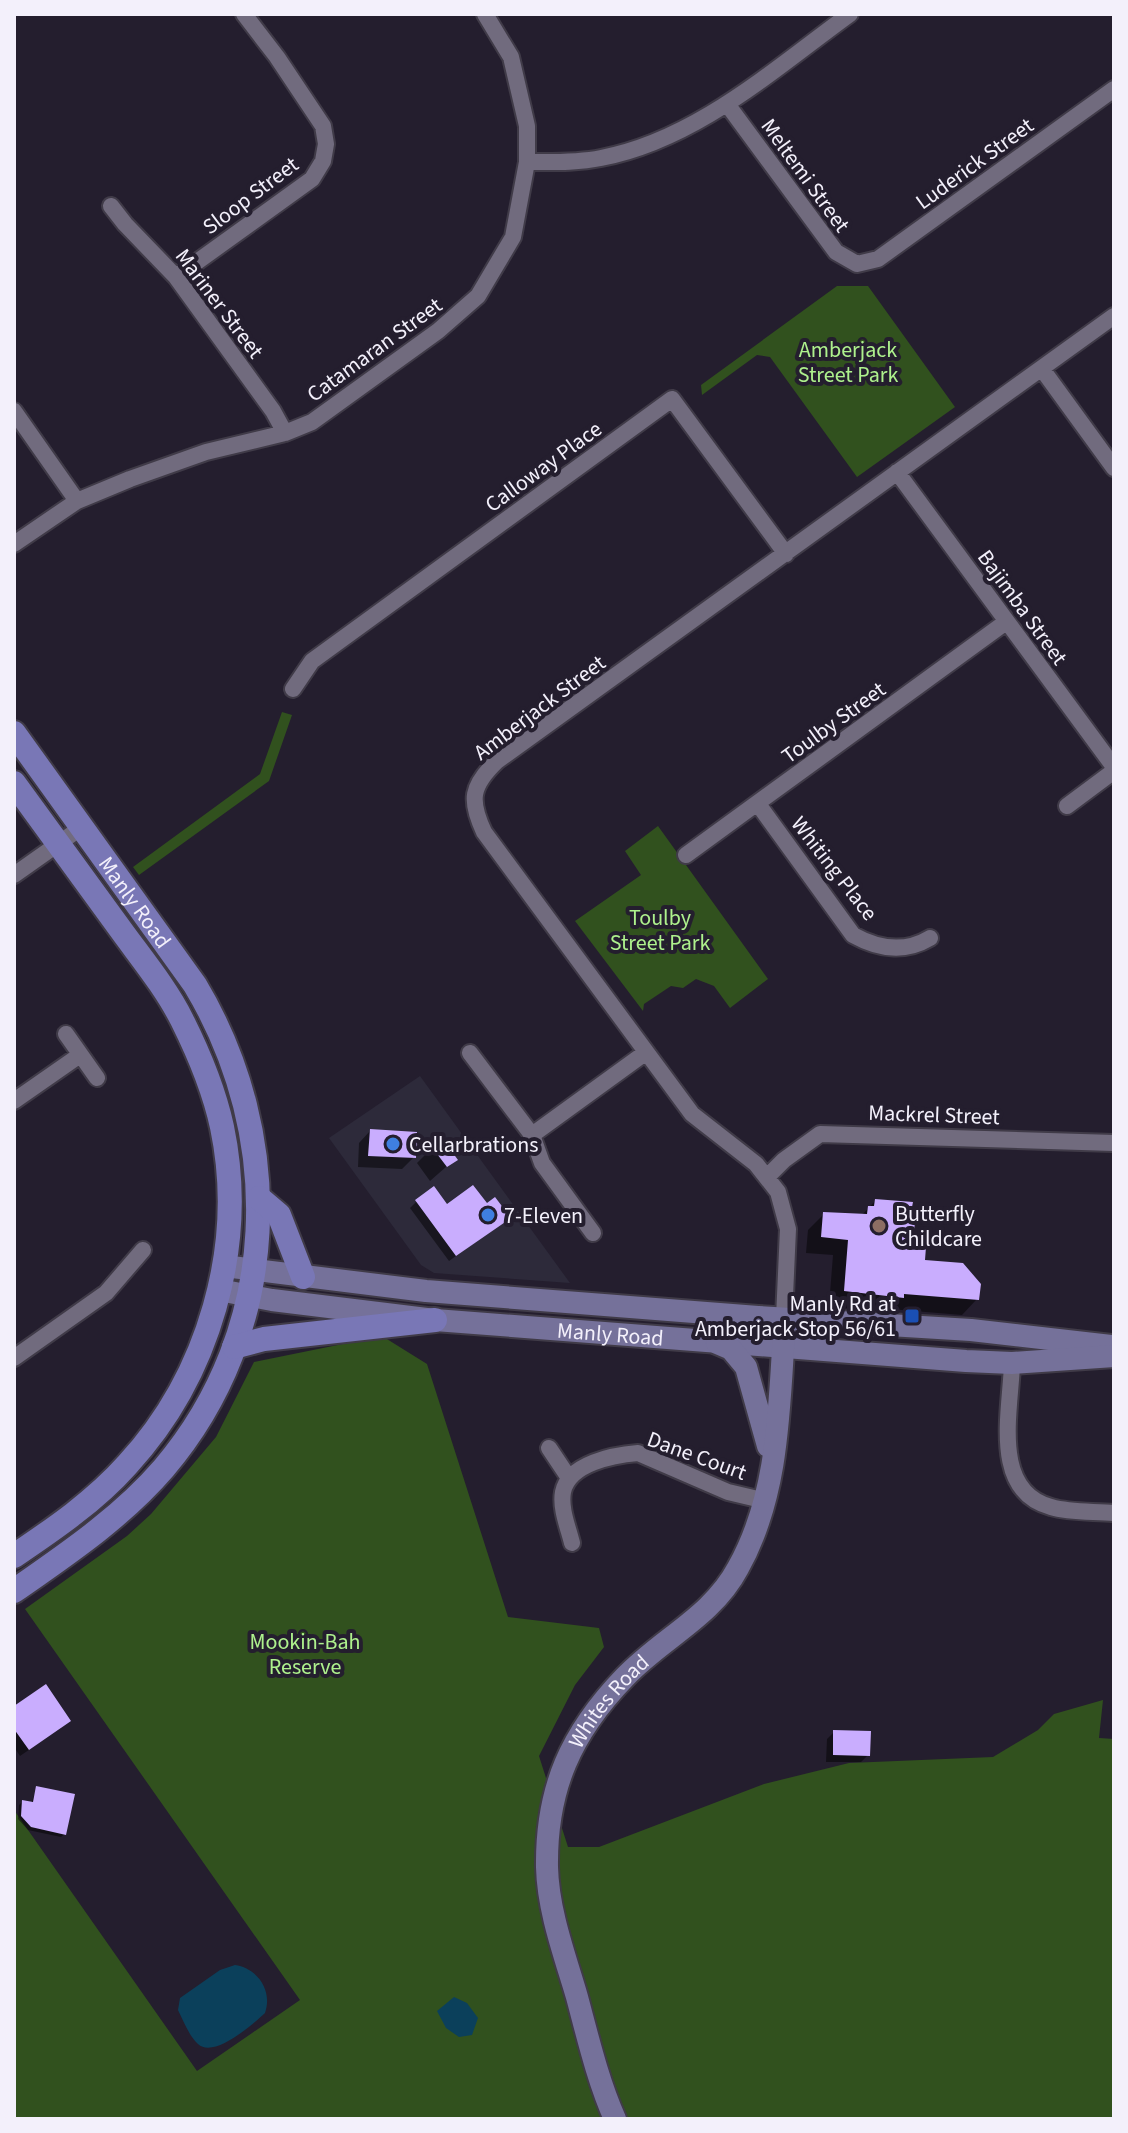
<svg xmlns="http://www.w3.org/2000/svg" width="1128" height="2133" viewBox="0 0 1128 2133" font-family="'Source Sans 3',sans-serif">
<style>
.commercial{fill:#2d2a3a}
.green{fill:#31511e}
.water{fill:#0b405b}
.shadow{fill:#0007}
.building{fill:#c9adfe}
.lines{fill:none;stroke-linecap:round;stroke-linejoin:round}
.street-casing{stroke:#403b48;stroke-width:20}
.secondary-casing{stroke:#403b48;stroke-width:26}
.primary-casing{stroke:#403b48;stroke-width:28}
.street{stroke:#716b7e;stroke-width:16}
.secondary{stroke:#75719a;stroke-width:22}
.primary{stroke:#7977b6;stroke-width:24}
.shop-dot{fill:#3f7fe0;stroke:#241e2e;stroke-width:3}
.education-dot{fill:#8d6e63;stroke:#241e2e;stroke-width:3}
.transit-dot{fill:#1a4fb4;stroke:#241e2e;stroke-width:3}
.labels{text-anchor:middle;stroke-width:8;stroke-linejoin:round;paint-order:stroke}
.street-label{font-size:22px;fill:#f3f0fb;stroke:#241e2e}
.park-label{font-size:22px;fill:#aef18d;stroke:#241e2e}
.poi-label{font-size:22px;fill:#f3f0fb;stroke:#241e2e;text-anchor:start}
</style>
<rect width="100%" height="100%" fill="#241e2e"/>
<path class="commercial" d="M420 1076 570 1283 434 1273 421 1265 329 1138Z"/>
<path class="green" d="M837 286H868L955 407 857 477 770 357 757 355 702 395 701 385Z
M282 712 292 715 269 781 139 875 133 867 260 774Z
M658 826 768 979 730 1008 714 986 696 979 683 988 671 986 644 1004 643 1011 575 921 641 875 625 851Z
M382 1336 427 1364 508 1617 599 1628 604 1647 575 1685 539 1756 568 1847H599L764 1784 849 1763 993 1757 1038 1730 1054 1714 1103 1700 1099 1738 1114 1739V2119H14V1810L197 2071 300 2000 25 1609 127 1536 151 1514 216 1437 254 1362Z"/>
<path class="water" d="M235 1965C257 1968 273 1990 265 2013 253 2024 214 2059 198 2044 189 2036 183 2020 178 2010L180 1998 220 1970Z
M454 1997 467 2003 478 2018 472 2035 459 2037 446 2028 437 2011Z"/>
<path class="shadow" d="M370 1131 414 1157 402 1169 358 1167 359 1143Z
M433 1147 455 1159 430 1181 417 1163Z
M875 1201 923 1261 977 1299 962 1315 890 1309 887 1313 829 1306 833 1255 806 1253 808 1230 824 1214 861 1216Z
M416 1202 447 1207 487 1206 509 1218 449 1261 410 1208Z
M14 1709 61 1728 20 1756 14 1747Z
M834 1732 868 1755 861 1762H826L827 1739Z
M37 1788 65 1834 61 1837 28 1830 18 1819 19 1805 22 1802 31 1804Z"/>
<path class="building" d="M370 1129 417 1132 416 1158 368 1156Z
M442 1138 458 1160 447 1167 431 1146Z
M473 1185 487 1203 495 1197 511 1218 456 1256 415 1200 434 1186 447 1204Z
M875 1199 913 1202 912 1207H916L913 1246 926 1247 925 1260 963 1263 981 1284 979 1300 904 1294V1298L844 1291 848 1240 821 1237 823 1212 867 1214 868 1206H874Z
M46 1684 71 1721 29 1750 14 1729V1706Z
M833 1730 871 1731 870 1756 833 1755Z
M36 1786 75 1794 66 1835 31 1827 21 1816 22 1800 33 1802Z"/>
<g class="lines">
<g class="street-casing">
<path id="street" d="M727 104 836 252 857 264 878 259 1114 89
M527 162C551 162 577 163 601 158 696 140 774 69 850 14
M111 206 125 224 176 277 273 411 285 433
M176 277 312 179 323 161 326 144 323 126 277 57 244 14
M1042 369 1114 468
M14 411 77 501
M897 472 1114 767
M14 544 77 501 130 479 206 452 285 433 312 422 438 331 478 296 513 237 527 162V126L511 57 485 14
M293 689 312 661 672 399 786 554
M758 804 853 935C878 949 905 953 930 938
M1067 806 1114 771
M686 855 1006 622
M14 875 82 827
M66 1034 97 1078
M470 1053 532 1135 542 1163 593 1233
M14 1101 80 1055
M532 1135 645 1053
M768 1176 784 1160 820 1134 1114 1143
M784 1318 788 1229 778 1192 756 1164 692 1114 484 832C469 800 471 786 497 761L1114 316
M14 1358 106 1293 143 1250
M1012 1363C1011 1409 990 1491 1051 1507 1071 1513 1094 1511 1114 1513
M549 1448 569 1478
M572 1543C568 1527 560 1508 563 1492 569 1463 614 1455 638 1453L728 1492 766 1501"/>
</g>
<g class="secondary-casing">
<g id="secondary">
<path d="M224 1266 426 1291 758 1317 971 1330 1111 1346"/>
<path id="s1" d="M219 1290 272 1300 435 1320 966 1361 1012 1363 1114 1356"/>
<path d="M717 1343 731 1349 746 1367 768 1446"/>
<path id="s2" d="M615 2119C598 2081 588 2038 577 1997 565 1956 548 1911 547 1867 546 1788 571 1733 625 1677 662 1638 712 1617 738 1568 778 1497 779 1412 784 1332"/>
</g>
</g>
<g class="primary-casing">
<g id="primary">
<path id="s3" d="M14 733 195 985C286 1137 281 1330 164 1468 122 1517 67 1554 14 1591"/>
<path d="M14 783C50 832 85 881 121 930 142 959 166 988 182 1020 199 1054 214 1090 222 1127 247 1246 209 1376 127 1465 95 1501 54 1529 14 1556"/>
<path d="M259 1198 279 1215 303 1277"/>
<path d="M234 1347 264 1339 435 1320"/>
</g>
</g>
<use href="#street" class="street"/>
<use href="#secondary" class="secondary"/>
<use href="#primary" class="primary"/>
</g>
<g class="shop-dot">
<circle cx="393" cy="1144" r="8"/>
<circle cx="488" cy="1215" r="8"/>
</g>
<circle class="education-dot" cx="879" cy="1226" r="8"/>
<rect class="transit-dot" x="904" y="1308" width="16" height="16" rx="4"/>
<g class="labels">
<g class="street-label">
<text transform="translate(974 163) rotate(-36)" y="8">Luderick Street</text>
<text transform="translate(806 175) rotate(54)" y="8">Meltemi Street</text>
<text transform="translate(250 195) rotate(-37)" y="8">Sloop Street</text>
<text transform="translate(220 303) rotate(53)" y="8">Mariner Street</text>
<text transform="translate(374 349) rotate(-36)" y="8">Catamaran Street</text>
<text transform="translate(543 466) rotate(-36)" y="8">Calloway Place</text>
<text transform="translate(1023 607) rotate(54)" y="8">Bajimba Street</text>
<text transform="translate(539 707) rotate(-37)" y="8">Amberjack Street</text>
<text transform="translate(833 722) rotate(-36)" y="8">Toulby Street</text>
<text transform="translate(835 868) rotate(52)" y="8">Whiting Place</text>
<text dy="8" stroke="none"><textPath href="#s3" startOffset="208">Manly Road</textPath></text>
<text transform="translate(934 1114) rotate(2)" y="8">Mackrel Street</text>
<text dy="8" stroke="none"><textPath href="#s1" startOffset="394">Manly Road</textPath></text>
<text transform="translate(697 1455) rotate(20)" y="8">Dane Court</text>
<text dy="8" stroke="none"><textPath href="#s2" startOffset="444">Whites Road</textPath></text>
</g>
<g class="park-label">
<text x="848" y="357">Amberjack<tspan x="848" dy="25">Street Park</tspan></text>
<text x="660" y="925">Toulby<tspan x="660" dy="25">Street Park</tspan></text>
<text x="305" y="1649">Mookin-Bah<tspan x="305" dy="25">Reserve</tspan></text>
</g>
<g class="poi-label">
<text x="409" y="1152">Cellarbrations</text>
<text x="895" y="1221">Butterfly<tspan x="895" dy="25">Childcare</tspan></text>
<text x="504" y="1223">7-Eleven</text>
<text x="896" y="1311" text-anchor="end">Manly Rd at<tspan x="896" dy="25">Amberjack Stop 56/61</tspan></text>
</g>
</g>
<rect width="1128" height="2133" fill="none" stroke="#f3f0fb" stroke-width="32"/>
</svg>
